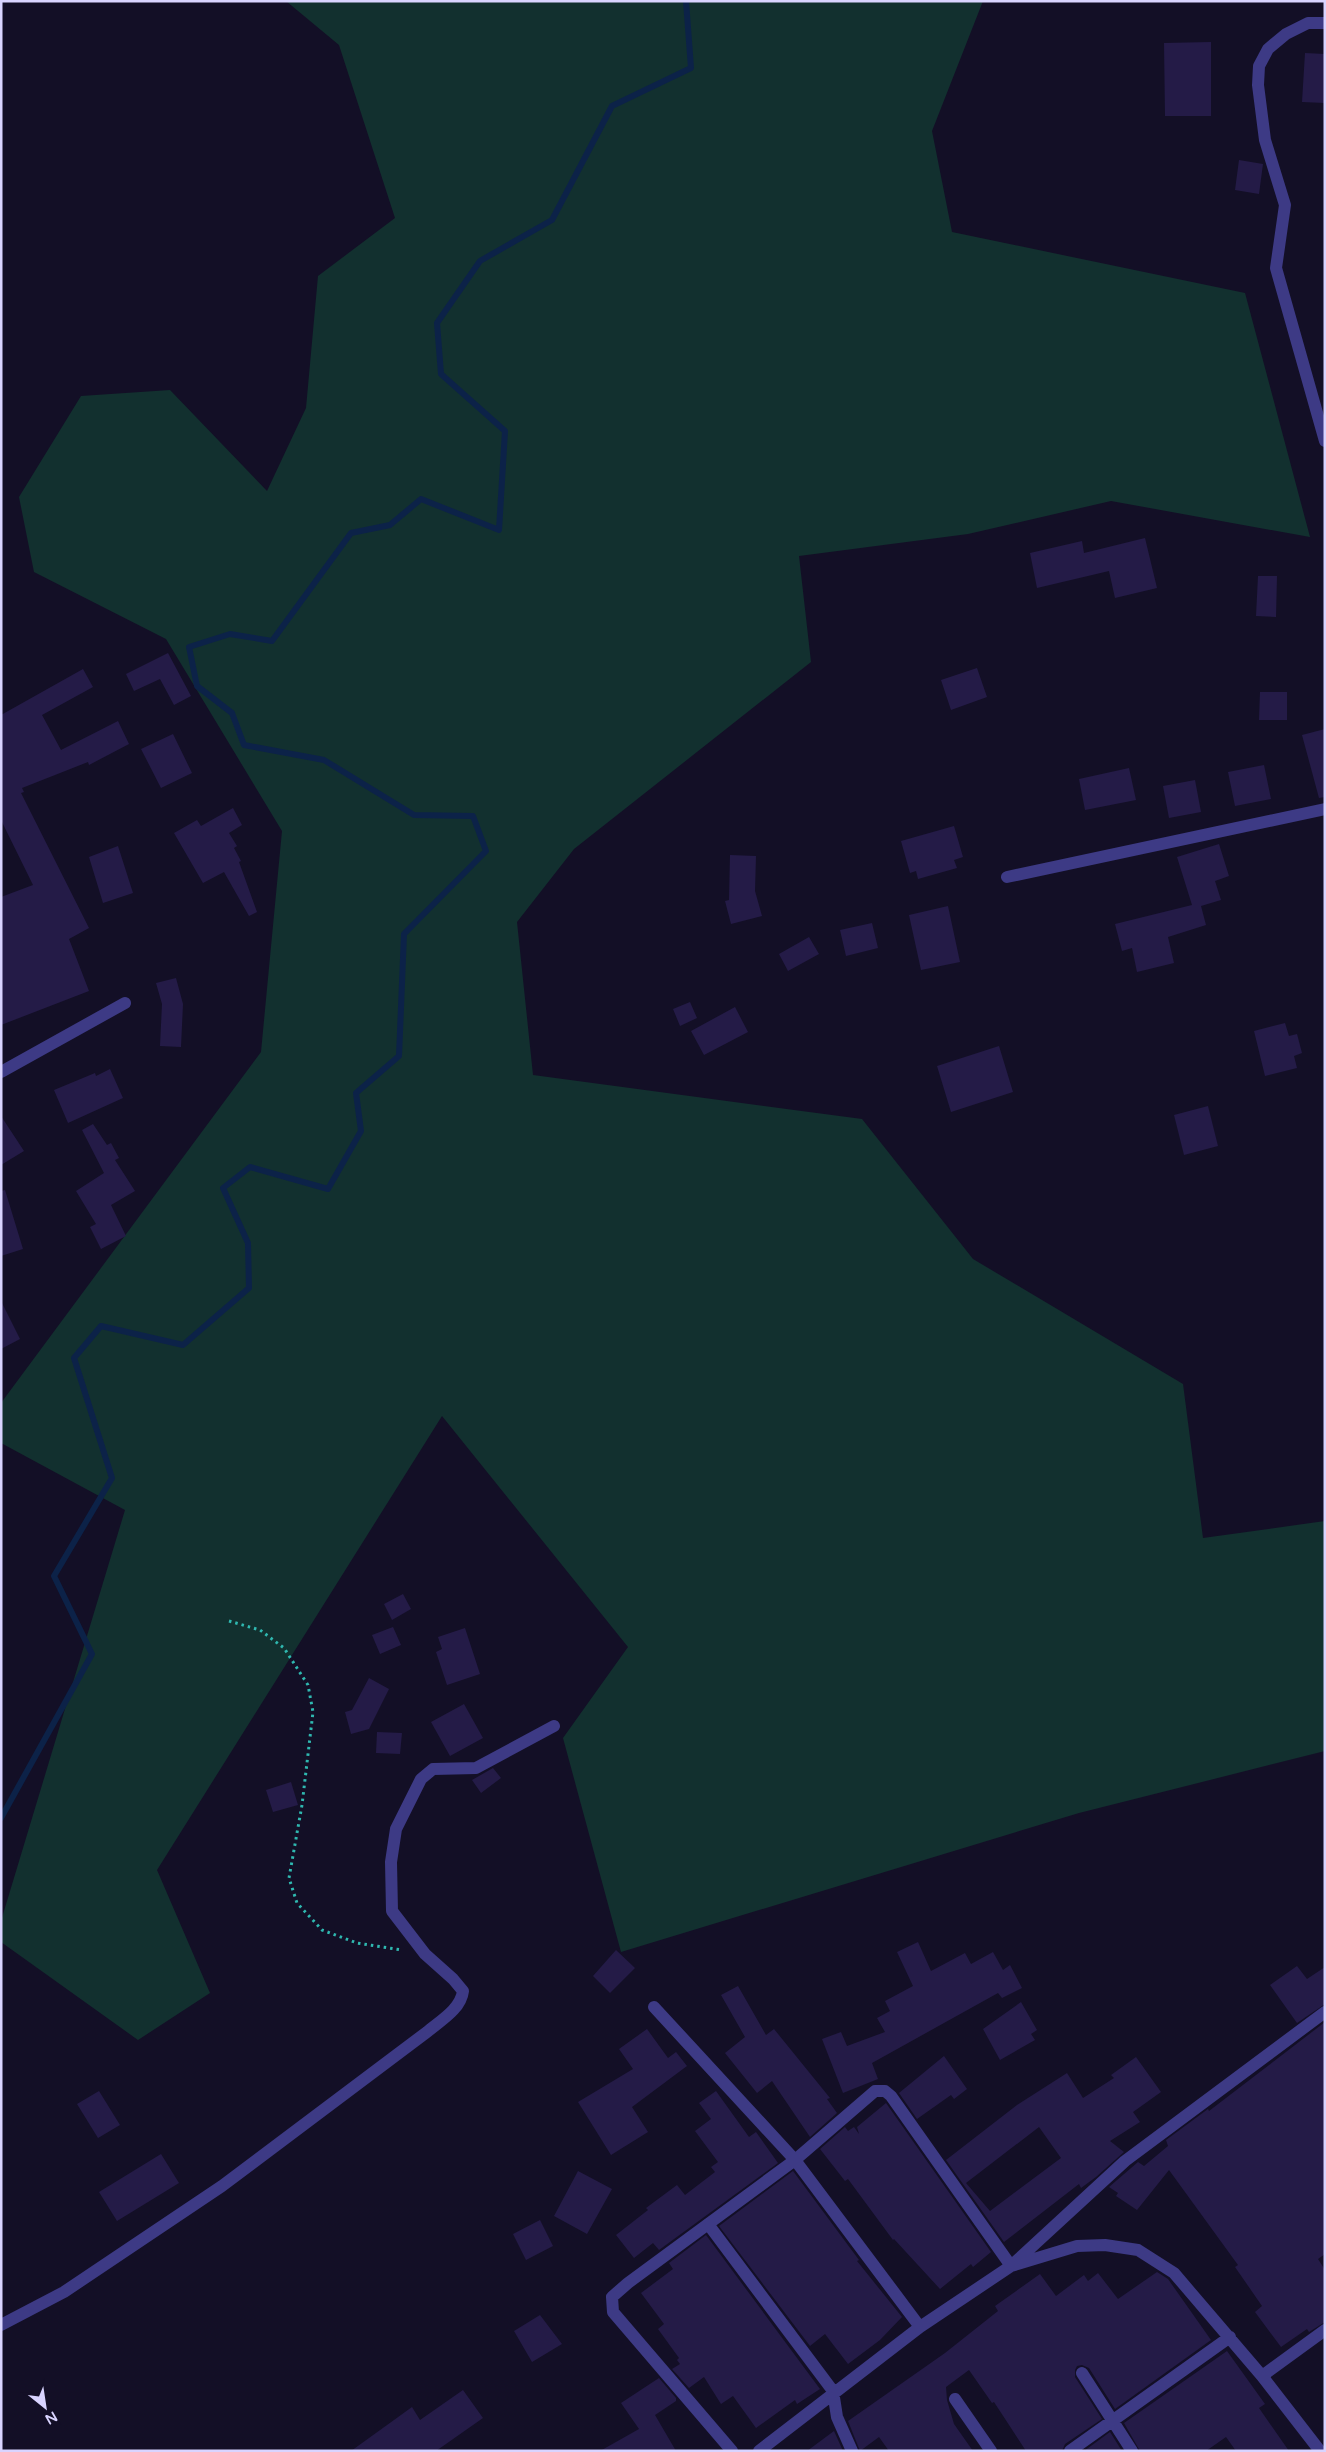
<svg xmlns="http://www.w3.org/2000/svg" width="1326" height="2452" viewBox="0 0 1326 2452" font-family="'Varela Round',sans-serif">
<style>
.green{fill:#12302f}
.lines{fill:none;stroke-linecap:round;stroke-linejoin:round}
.stream{stroke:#0c2248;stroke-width:6}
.building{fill:#241b47;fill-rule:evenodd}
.path{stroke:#2fb8b0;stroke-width:3;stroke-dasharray:2.5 4;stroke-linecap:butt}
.street{stroke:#3d3a85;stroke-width:12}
</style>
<rect width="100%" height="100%" fill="#130f26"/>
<path class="green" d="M286 1H983L932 131 952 232 1245 293 1310 537 1111 501 968 534 799 556 811 662 574 849 517 922 533 1075 862 1119 973 1259 1183 1384 1203 1538 1325 1521V1751L1079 1813 621 1952 563 1738 628 1647 442 1416 157 1870 210 1993 138 2040 1 1942V1921L125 1510 1 1443V1403L261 1052 282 831 166 639 34 572 19 497 81 396 170 390 267 491 306 408 318 276 395 218 339 45Z"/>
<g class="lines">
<path class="stream" d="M1 1818 92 1654 54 1576 112 1478 74 1358 101 1326 183 1345 249 1288 248 1243 223 1188 250 1167 328 1189 361 1131 356 1093 399 1056 404 934 486 851 473 816 414 815 324 760 244 745 232 713 197 686 189 647 230 634 272 641 351 533 390 525 421 499 499 530 505 431 441 374 437 323 480 261 552 220 612 106 691 68 686 1"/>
</g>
<path class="building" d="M1211 42V116H1165L1164 43Z
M1305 53 1325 54V103L1302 102Z
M1239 160 1263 164 1259 194 1235 190Z
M1145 538 1157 588 1115 598 1109 571 1037 588 1030 553 1082 541 1084 553Z
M1258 576H1277L1276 617 1256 616Z
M168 653 191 696 174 705 160 679 134 691 126 674Z
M977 668 987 697 951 710 941 680Z
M83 669 93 687 42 715 61 750 118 721 129 744 89 765 88 762 22 788 24 792 21 793 89 928 69 939 89 991 1 1025V897L33 885 1 820V715Z
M1260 692H1287V720H1259Z
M1325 729V797L1319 798 1302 735Z
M173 734 192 773 161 788 141 749Z
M1264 765 1271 799 1235 806 1228 772Z
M1129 768 1136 800 1085 810 1079 779Z
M1195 780 1201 812 1169 818 1163 786Z
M233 808 242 825 229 833 237 846 234 848 241 861 239 862 257 912 249 916 224 872 203 883 174 833 197 820 201 826Z
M954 826 963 857 954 860 957 868 918 879 916 871 910 873 901 841Z
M1219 844 1229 876 1215 881 1221 900 1201 906 1206 925 1168 937 1174 963 1137 972 1132 948 1122 951 1115 924 1192 905 1177 857Z
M118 846 133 893 103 903 89 857Z
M730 855 756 856 755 891 762 916 731 924 725 901 729 900Z
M948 906 960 962 921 970 909 915Z
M872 923 878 948 846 956 840 930Z
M809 937 819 954 788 971 779 954Z
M176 978 183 1004 181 1047 160 1046 162 1004 156 983Z
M690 1002 697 1018 680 1026 673 1009Z
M735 1007 748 1032 704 1055 691 1031Z
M1285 1023 1289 1036 1297 1034 1302 1053 1294 1056 1297 1068 1265 1076 1254 1031Z
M999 1046 1013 1092 951 1112 937 1066Z
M110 1069 123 1098 68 1123 54 1090 95 1073 96 1076Z
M1208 1106 1218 1146 1184 1155 1174 1115Z
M1 1116 24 1151 1 1165Z
M93 1124 107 1145 111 1143 119 1158 115 1160 135 1191 111 1205 126 1236 101 1249 90 1227 96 1224 76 1191 104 1173 82 1130Z
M5 1190 23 1249 1 1256V1191Z
M1 1301 20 1339 1 1349Z
M403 1594 411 1609 392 1620 384 1604Z
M393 1627 401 1645 380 1654 372 1635Z
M465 1628 480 1674 447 1685 436 1652 442 1649 438 1637Z
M369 1678 389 1689 369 1729 351 1734 345 1712 352 1710Z
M464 1704 483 1738 450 1756 431 1722Z
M377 1732 402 1733 400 1754 376 1753Z
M493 1768 501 1778 481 1793 472 1780Z
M291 1782 298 1805 273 1812 266 1790Z
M918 1942 931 1971 965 1953 971 1964 993 1952 1003 1970 1010 1965 1022 1988 1002 1998 998 1993 872 2063 878 2079 843 2093 822 2039 841 2032 847 2046 885 2032 877 2018 890 2011 885 2001 913 1986 897 1952Z
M616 1950 635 1968 610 1993 593 1976Z
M1297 1966 1307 1979 1325 1967V2004L1297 2023 1270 1985Z
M738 1986 766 2035 774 2029 830 2098 827 2099 837 2113 810 2137 772 2081 757 2093 725 2053 745 2037 721 1995Z
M1021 2002 1037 2030 1031 2034 1035 2040 1000 2060 983 2029Z
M1325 2022V2254L1318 2259 1325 2270V2322L1309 2332 1307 2329 1281 2347 1255 2312 1262 2306 1235 2267 1238 2265 1169 2170 1137 2210 1116 2196 1118 2193 1109 2187 1138 2162 1144 2166 1168 2146 1166 2140 1208 2109 1209 2111Z
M647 2029 668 2058 676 2052 687 2066 632 2107 648 2132 611 2155 578 2102 633 2069 619 2049Z
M944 2056 967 2089 954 2099 951 2095 917 2119 899 2093Z
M1136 2057 1161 2092 1133 2112 1140 2122 1110 2141 1124 2152 1096 2177 1081 2188 1079 2184 1004 2242 946 2160 1017 2105 1067 2073 1083 2098 1114 2078 1111 2075ZM1039 2127 1061 2158 990 2211 966 2183Z
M99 2091 120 2125 98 2138 77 2104Z
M716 2091 749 2137 756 2132 778 2163 659 2250 653 2243 634 2258 616 2235 648 2210 646 2208 677 2185 685 2195 715 2172 711 2167 718 2162 695 2131 711 2119 699 2103Z
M886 2103 991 2252 973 2267 971 2264 940 2289 894 2239 893 2240 848 2179 845 2181 820 2149 845 2127 848 2131 854 2127 859 2134 857 2127Z
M161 2154 179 2183 117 2221 99 2192Z
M578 2171 612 2189 587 2234 554 2216Z
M793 2171 859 2260 857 2261 902 2317 880 2340 848 2364 825 2334 810 2346 719 2226Z
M540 2220 553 2246 526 2260 513 2234Z
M706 2235 820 2389 797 2404 795 2400 756 2428 733 2396 721 2404 704 2377 689 2388 672 2369 680 2364 677 2360 679 2358 658 2329 664 2324 641 2293 673 2269 669 2263Z
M1157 2272 1168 2279 1211 2340 1115 2409 1089 2368 1082 2365 1077 2366 1075 2370V2377L1102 2419 1065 2444 1062 2451H1026L994 2402 992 2403 969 2370 946 2387 947 2400 954 2424 973 2451H889L879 2437 860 2451 848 2421 945 2353 998 2311 995 2306 1040 2274 1056 2296 1084 2275 1088 2281 1098 2273 1118 2299Z
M540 2315 562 2344 532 2362 514 2331Z
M1227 2351 1265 2404 1259 2408 1289 2451H1236L1226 2437 1206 2451H1140L1124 2423Z
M659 2378 676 2398V2401L655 2415 676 2451H600L639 2429 621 2403Z
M463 2390 483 2418 436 2451H351L412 2407 420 2420Z
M834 2431 843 2451H807Z
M1110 2432 1122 2451H1084Z"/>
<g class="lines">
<path class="path" d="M229 1621 260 1630 284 1648 308 1685 313 1712 302 1805 289 1878 297 1903 322 1930 357 1943 402 1950"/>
<path class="street" d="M1325 23H1308L1286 34 1268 49 1259 66 1258 85 1265 140 1285 205 1276 268 1325 441
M1007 877 1325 809
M1 1072 125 1003
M654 2007 795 2160 920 2327
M708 2224 833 2391 837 2417 852 2451
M1 2325 64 2292 222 2186 427 2032C440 2021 461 2009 463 1991L453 1979 425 1954 392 1911 391 1862 396 1829 421 1779 433 1769 476 1768 554 1726
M1082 2373 1132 2451
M1262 2376 1325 2330
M955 2399 991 2451
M732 2451 613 2312 612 2297 628 2283 795 2160 875 2091H885L891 2096 1011 2266 1125 2161 1325 2012
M759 2451 920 2327 1011 2266 1077 2246 1105 2245 1138 2250 1174 2273 1262 2376 1320 2451
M1070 2451 1230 2337"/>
</g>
<rect width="1326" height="2452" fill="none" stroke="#d9d4ff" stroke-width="5"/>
<g transform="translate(45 2407) rotate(150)" stroke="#130f26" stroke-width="4" paint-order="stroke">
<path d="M0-4L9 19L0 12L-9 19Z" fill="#d9d4ff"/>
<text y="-8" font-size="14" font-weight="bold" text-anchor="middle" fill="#d9d4ff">N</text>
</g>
</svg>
